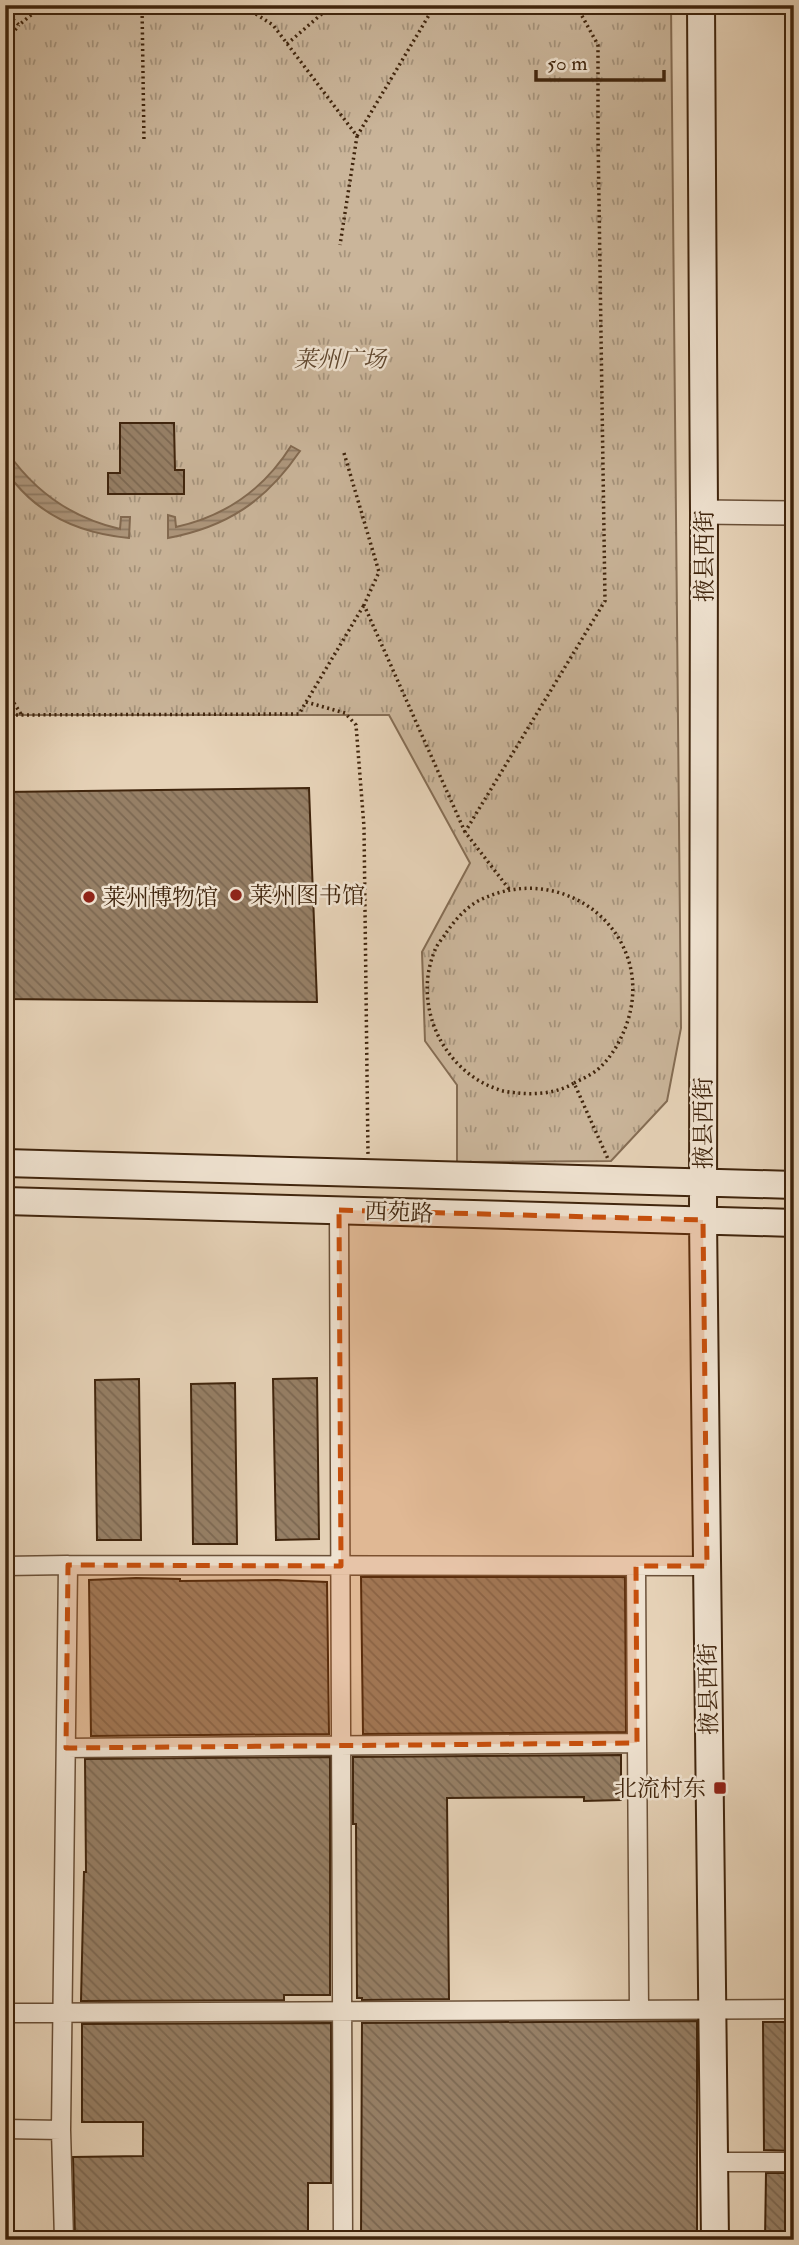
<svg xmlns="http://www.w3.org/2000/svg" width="799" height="2245" viewBox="0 0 799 2245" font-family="'IM FELL Double Pica','Noto Serif SC',serif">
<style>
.park{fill:url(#park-tufts);stroke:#856d54;stroke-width:2}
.water{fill:url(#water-rules);stroke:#826950;stroke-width:2}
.building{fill:url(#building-back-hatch);stroke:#40250d;stroke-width:2}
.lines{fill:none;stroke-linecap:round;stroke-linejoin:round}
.minor-casing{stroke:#6a5038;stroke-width:21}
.tertiary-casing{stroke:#6a5038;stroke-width:26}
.secondary-casing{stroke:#40250d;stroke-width:30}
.path{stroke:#40250d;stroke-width:3.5;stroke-dasharray:2 3.5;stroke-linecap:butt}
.minor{stroke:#efe2d0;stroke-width:18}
.tertiary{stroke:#efe2d0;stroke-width:23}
.secondary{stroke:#efe2d0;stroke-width:26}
.marked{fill:#c64f0c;fill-opacity:0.2;stroke:#c64f0c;stroke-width:5;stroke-dasharray:14 9;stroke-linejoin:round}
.poi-dot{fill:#8f2418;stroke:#efe2d0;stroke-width:2.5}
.labels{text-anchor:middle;stroke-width:5;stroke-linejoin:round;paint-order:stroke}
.park-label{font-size:23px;font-style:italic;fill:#624930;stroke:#efe2d0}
.street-label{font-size:23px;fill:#40250d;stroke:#efe2d0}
.poi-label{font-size:23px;fill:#40250d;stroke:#efe2d0;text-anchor:start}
</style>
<defs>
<pattern id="park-tufts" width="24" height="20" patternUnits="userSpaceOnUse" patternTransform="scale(1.75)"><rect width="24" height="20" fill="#cab59a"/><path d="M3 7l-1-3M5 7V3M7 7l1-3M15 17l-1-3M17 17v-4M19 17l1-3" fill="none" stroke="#a5937c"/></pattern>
<pattern id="water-rules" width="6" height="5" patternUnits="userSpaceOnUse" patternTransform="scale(1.75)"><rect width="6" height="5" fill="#ae977d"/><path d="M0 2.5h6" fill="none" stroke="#8f7b65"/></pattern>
<pattern id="building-back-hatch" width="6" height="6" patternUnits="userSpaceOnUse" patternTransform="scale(1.75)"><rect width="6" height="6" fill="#967f65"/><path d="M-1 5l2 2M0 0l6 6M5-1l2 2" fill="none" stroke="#7c6852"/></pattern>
</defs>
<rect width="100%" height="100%" fill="#e6d2b7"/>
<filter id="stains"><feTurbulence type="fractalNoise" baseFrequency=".00286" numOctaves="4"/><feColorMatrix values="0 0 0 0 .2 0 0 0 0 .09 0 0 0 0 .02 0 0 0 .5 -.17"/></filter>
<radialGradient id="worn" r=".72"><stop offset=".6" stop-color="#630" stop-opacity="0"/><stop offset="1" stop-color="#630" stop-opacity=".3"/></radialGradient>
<path class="park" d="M5 5H671L681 1028 667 1101 611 1161 457 1162V1085L425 1041 422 952 470 863 389 715H5Z"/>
<path class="water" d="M291 446 300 451C266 501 227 527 168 538V515L175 517 176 527C226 516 264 489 291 446Z
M8 453C36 493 72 518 120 529L121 517H130L129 538C86 534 44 518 15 483 12 480 7 475 5 470 4 466 5 459 5 454Z"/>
<path class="building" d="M120 423H174L175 470H184V494H108V473H120Z
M309 788 317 1002 5 999V792Z
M317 1378 319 1539 276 1540 273 1379Z
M139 1379 141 1540H97L95 1380Z
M235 1383 237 1544H193L191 1384Z
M361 1577H625L626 1732 363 1734Z
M136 1578 180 1579V1581L277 1580 327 1582 329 1734 91 1736 89 1580Z
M621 1755V1800L584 1801V1797L447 1798 449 1999 362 2000V1998H357L356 1824H353V1757Z
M330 1757V1995H284V2000L81 2001 84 1872H86L85 1759Z
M697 2021V2240H361L362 2023Z
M763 2022H794V2151L764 2150Z
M331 2023V2183H308V2240H75L73 2157 143 2156V2122H82V2024Z
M766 2173H794V2240H765Z"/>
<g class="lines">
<g class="minor-casing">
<path id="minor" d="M339 1210 343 2240
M5 1566 68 1565
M637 1743 639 2010
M66 1748 637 1743 636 1566
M5 2013 794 2009
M5 2129 61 2130
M714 2162H794
M64 2240 61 2130 68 1565 707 1566"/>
</g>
<g class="tertiary-casing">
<path id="tertiary" d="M704 512 794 513"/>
</g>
<g class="secondary-casing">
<path id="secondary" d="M701 5 704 512 703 1220 715 2240
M5 1163 794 1185
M5 1201 794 1223"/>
</g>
<path class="path" d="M142 5 144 142
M242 5 273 25 357 136 340 245
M5 12 19 25 43 5
M5 43 19 25
M287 44 332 5
M357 136 435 5
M344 453 379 572 364 605 465 832
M5 689 21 714
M306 702 345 713 356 725 364 827 368 1154
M5 715 299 714 364 605
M509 889 465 832 605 601 598 135V45L576 5
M574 1083C582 1079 591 1075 597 1070 611 1058 620 1042 626 1026 659 936 566 858 480 900 466 907 455 920 446 933 443 938 437 944 435 950 412 1004 442 1070 497 1089 503 1092 511 1092 518 1093 536 1095 558 1093 574 1083L608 1159"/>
<use href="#minor" class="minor"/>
<use href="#tertiary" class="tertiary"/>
<use href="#secondary" class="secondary"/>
</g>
<path class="marked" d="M339 1210 703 1220 707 1566H636L637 1743 66 1748 68 1565 341 1566Z"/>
<g class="poi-dot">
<circle cx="236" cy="895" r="7"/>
<circle cx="89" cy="897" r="7"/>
<rect x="713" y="1781" width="14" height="14" rx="3.5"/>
</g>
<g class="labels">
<g class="park-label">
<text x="340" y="367">莱州广场</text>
</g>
<g class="street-label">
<text transform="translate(704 556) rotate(-90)" y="8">掖县西街</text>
<text transform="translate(703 1123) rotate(-90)" y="8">掖县西街</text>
<text transform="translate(399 1212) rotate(2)" y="8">西苑路</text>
<text transform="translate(708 1689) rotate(-91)" y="8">掖县西街</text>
</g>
<g class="poi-label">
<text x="250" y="903">莱州图书馆</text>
<text x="103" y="905">莱州博物馆</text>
<text x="706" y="1796" text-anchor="end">北流村东</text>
</g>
</g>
<rect width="799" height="2245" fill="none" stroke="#e6d2b7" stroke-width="28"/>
<rect x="7" y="7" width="785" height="2231" fill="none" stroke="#40250d" stroke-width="3.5"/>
<rect x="14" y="14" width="771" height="2217" fill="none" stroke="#40250d" stroke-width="2"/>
<path d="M536 70v10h128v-10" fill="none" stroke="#40250d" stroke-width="3.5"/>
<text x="547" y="70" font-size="21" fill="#40250d" stroke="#efe2d0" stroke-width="5" paint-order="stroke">50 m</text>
<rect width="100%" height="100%" filter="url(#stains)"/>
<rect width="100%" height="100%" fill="url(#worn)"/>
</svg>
